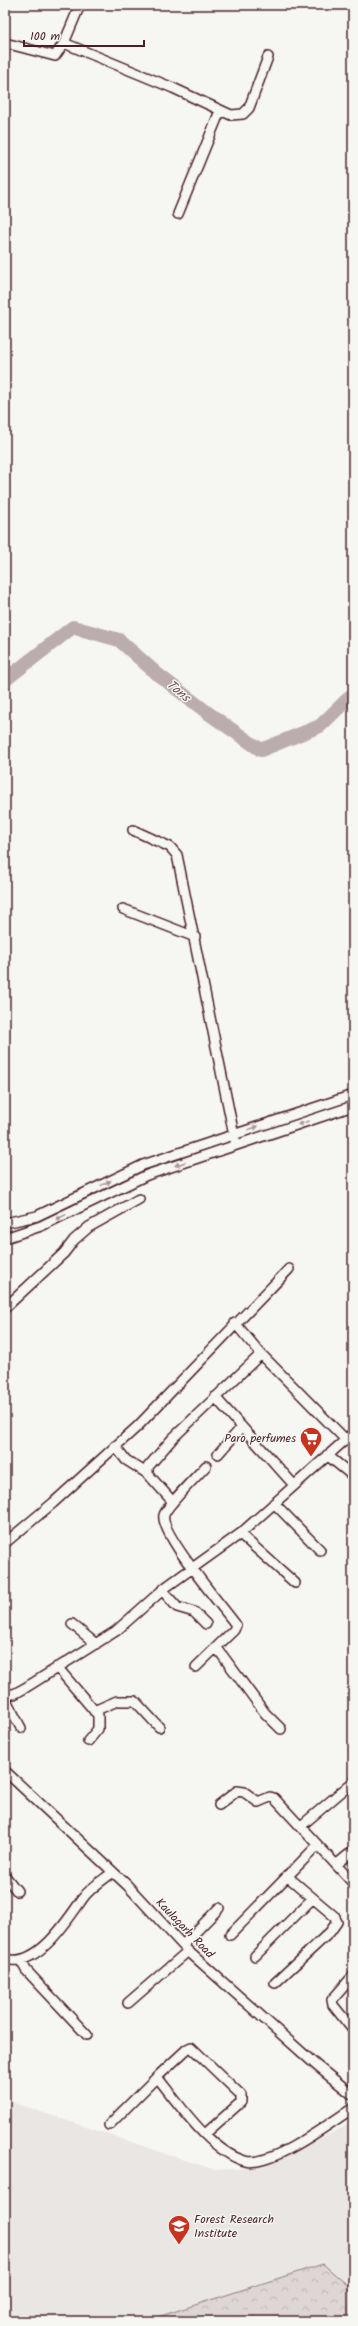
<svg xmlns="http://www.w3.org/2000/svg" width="358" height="2326" viewBox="0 0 358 2326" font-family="Kalam,sans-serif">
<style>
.built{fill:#e9e6e3}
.forest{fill:url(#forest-crowns);stroke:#947a80}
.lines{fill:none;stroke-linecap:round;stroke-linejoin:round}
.river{stroke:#bbadae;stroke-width:14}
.minor-casing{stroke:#4a1f2b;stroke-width:12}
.minor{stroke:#f6f6f2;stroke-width:9}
.oneway{fill:#a99598}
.labels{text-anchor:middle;stroke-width:3;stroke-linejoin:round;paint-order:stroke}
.poi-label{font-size:12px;fill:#4a1f2b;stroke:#f6f6f2;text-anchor:end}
.street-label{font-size:12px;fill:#4a1f2b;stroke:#f6f6f2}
.water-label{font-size:13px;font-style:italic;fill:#6c4a52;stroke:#f6f6f2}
</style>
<defs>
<pattern id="forest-crowns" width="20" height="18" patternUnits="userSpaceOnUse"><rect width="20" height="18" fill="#ddd6d5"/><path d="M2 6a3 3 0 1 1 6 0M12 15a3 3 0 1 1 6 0" fill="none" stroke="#bfb7b7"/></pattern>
</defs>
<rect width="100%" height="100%" fill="#f6f6f2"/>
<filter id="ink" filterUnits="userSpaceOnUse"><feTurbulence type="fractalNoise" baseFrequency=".025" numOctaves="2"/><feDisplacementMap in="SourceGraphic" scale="8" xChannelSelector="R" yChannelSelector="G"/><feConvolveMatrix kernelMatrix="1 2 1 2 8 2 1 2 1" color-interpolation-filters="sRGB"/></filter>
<g filter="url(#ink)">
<path class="built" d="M5 2100 215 2170 263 2167 353 2122V2321H5Z"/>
<path class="forest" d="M323 2264 353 2290V2321H145Z"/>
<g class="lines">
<path class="river" d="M5 680 73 627 119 640 156 673 208 713 261 750 320 726 353 694"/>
<g class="minor-casing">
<path id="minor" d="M5 43 55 56 64 43 80 5
M64 43 173 88 231 115 243 114 249 108 268 57
M178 214 220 111
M133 830 170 847 177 855 235 1140
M123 909 195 937
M5 1223 37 1216 143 1165 353 1095
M5 1238 41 1226 147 1175 353 1106
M5 1308 64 1253 74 1240 89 1227 139 1199
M235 1323 261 1354 345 1439
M215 1397 294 1485
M115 1446 126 1460 148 1474
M218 1454 242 1427
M327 1455 353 1476
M173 1502 148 1474V1467L173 1438 261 1354
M274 1503 320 1550
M240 1534 295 1583
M5 1543 53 1503 138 1426 289 1269
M162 1590 177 1607 194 1612 206 1624
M72 1624 96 1644
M217 1648 265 1713 281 1729
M57 1667 98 1715V1729L88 1741
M196 1667 234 1630 236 1625C223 1607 159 1533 164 1515 167 1505 197 1476 206 1466
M5 1694H14L25 1688 116 1631 166 1587 240 1534 353 1433
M5 1698 21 1728
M94 1711 117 1701H135L159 1727
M5 1771 127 1885 188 1951 317 2066 353 2095
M219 1805 237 1791 244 1792 258 1802 270 1797 274 1798 353 1883
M301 1826 353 1782
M336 1865 353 1851
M5 1876 17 1891
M230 1935 317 1846
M183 1945 219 1908
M255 1956 313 1898
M5 1959C37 1969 67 1921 83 1898 90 1888 103 1880 113 1872
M21 1961 26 1970 87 2035
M353 1976 332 2000 333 2005 353 2030
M275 1983 330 1932 337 1922 334 1916 287 1876
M128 2003 188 1951
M157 2077 187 2049 191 2047 241 2095V2102L205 2134
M109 2125 157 2077C179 2104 210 2151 245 2161 270 2168 332 2122 353 2108"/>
</g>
<use href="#minor" class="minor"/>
</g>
<defs><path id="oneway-solid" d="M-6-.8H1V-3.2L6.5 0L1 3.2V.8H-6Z"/></defs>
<g class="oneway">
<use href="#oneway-solid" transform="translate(303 1123) rotate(161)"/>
<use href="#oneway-solid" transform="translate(253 1128) rotate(-19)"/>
<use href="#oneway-solid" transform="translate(180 1164) rotate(161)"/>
<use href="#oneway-solid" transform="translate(106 1183) rotate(-26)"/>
<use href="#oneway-solid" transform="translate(61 1217) rotate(154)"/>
</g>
</g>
<defs>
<g id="supermarket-pin" transform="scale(1.15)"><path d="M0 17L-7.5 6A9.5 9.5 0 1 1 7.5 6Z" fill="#c8321e" stroke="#f6f6f2"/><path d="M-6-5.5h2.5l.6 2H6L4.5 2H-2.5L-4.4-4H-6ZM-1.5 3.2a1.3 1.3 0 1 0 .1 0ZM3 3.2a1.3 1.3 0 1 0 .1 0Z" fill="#fff"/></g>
<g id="university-pin" transform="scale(1.15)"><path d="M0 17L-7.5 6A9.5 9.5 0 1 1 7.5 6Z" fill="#c8321e" stroke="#f6f6f2"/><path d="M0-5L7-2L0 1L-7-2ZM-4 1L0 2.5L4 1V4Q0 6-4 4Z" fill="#fff"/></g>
</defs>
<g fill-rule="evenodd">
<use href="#supermarket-pin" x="311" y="1438"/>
<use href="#university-pin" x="179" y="2226"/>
</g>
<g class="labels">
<g class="poi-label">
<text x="296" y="1442">Paro perfumes</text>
<text x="194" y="2223" text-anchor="start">Forest Research<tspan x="194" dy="14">Institute</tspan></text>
</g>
<g class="street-label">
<text transform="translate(185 1928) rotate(46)" y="4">Kaulagarh Road</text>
</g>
<g class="water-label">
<text transform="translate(179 690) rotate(40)" y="5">Tons</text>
</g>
</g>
<rect width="358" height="2326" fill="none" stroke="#f6f6f2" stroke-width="20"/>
<rect x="10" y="10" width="338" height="2306" fill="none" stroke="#4a1f2b" stroke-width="1.5" filter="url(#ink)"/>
<path d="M24 40v6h120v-6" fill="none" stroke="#4a1f2b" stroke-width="2"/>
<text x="30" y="40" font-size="12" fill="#4a1f2b" stroke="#f6f6f2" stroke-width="3" paint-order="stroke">100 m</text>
</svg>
